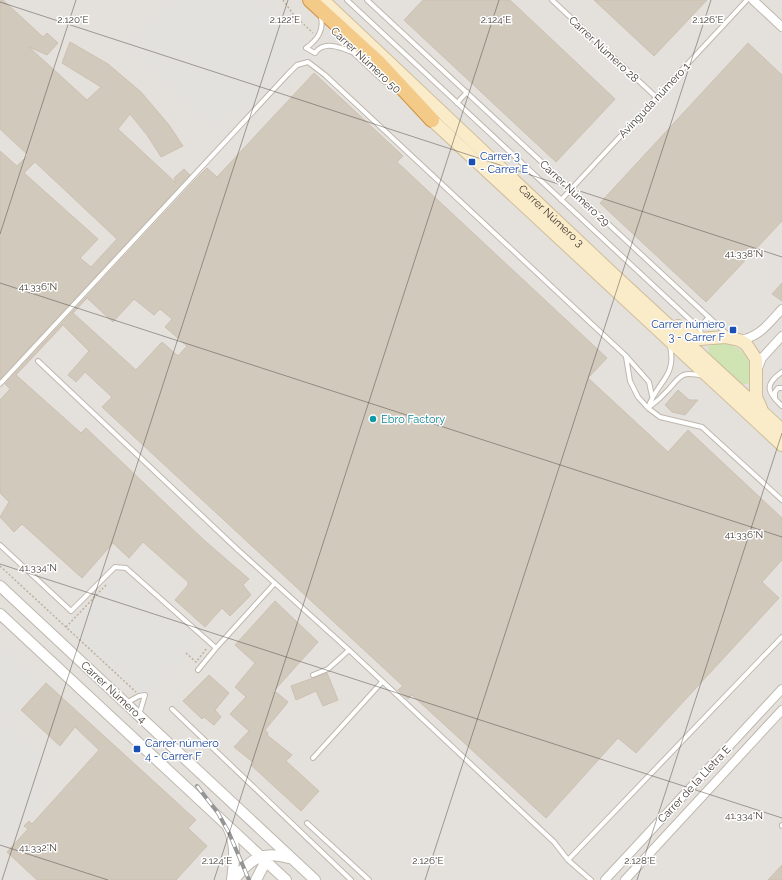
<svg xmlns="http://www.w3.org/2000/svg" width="782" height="880" viewBox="0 0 782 880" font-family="Raleway,sans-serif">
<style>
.industrial{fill:#e4e0dc}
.green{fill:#d0e3b3}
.parking{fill:#e3e1de}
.building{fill:#d2c9bd;stroke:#cdc0b1;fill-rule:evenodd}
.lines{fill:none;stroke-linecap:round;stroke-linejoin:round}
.service-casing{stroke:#bfb8ad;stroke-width:6}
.minor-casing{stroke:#bfb8ad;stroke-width:10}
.tertiary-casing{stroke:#bfb8ad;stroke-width:12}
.secondary-casing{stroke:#cebd9a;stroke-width:14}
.trunk-casing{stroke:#cf9344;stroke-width:16}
.path{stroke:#bdb09d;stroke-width:1.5;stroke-dasharray:2 2;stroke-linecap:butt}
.service{stroke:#fff;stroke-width:4}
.minor{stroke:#fff;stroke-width:8}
.tertiary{stroke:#fff;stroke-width:10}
.secondary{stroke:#faebc9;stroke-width:12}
.trunk{stroke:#f3ca88;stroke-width:14}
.rail-casing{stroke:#959595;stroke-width:4}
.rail{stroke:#fff;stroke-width:2.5;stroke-dasharray:8;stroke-linecap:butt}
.ticks{fill:none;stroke:#443e37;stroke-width:1;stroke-opacity:0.45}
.transit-dot{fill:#1a4fb4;stroke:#fff;stroke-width:1.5}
.culture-dot{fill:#0f9aa8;stroke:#fff;stroke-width:1.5}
.labels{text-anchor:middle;stroke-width:3;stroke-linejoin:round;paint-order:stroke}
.street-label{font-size:11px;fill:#443e37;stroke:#fff}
.transit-label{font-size:11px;fill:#164399;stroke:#fff;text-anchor:start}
.culture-label{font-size:11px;fill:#0d838f;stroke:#fff;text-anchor:start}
.ticks-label{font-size:10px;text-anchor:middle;fill:#443e37;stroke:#fff;stroke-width:3;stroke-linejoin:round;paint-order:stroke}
</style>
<rect width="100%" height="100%" fill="#f2eee7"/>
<path class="industrial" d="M0 0H782V880H0Z"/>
<path class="green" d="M717 343C740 342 757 362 748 384H741L709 353 708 347Z"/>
<path class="parking" d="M167 0H265L291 23 290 29 319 54 312 62 292 58 281 64 286 69 242 116 229 111 212 131 119 41 140 32 150 24Z
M121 572 199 642 155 689 148 699 67 627Z
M0 642 43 682 8 720 39 751V805L16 831 15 835 0 854Z
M0 858 22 880H0Z"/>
<path class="building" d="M0 0H3L43 37 47 33 58 43 47 55 29 47 87 100 101 87 62 63 70 42 108 64 141 92 169 125 183 146 161 157 147 135 130 114 118 129 176 183 174 178 184 169 190 175 0 379V151L17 166 28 155 0 129ZM35 162 117 239 91 267 80 258 98 239 24 173Z
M423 0H510L615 99 556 162 404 20Z
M594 0H707L654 56Z
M748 43 782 75V221L706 302 600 203Z
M314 73 403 156 397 162 607 358 588 378 668 452 688 430 782 518V560L762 582 779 598 636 753 618 738 546 818 412 695 408 699 398 690 403 686 102 407 112 397 85 372 76 382 68 375 89 351 63 325 16 375 81 433 86 428 205 541 249 579 243 585 251 595 230 616 222 608 205 627 175 600 188 585V582L143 542 129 558 113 543 82 578 22 524 14 532 0 517 9 502 0 493V400L10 389 5 384 195 180 207 168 217 177ZM87 298 113 322 134 299 154 315 160 309 172 319 165 327 187 346 178 356 162 342 136 370 73 313Z
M782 283V301L772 294Z
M678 390 689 400H698L685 415 672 412 665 405Z
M275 601 318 642 272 693 276 692 288 702 265 730 268 733 267 735 292 755 286 761 319 791 301 811 251 765 254 763 234 747 249 731 230 714 246 697 235 687 255 663 235 645Z
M327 673 338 700 323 706 316 691 296 700 291 686Z
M209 675 229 693 215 710 221 717 214 725 204 717 202 719 183 701Z
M46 683 196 820 188 828 207 846 176 880H37L7 852 28 829 24 826 29 821 32 824 99 750 75 727 60 746 21 710Z
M782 865V880H768Z"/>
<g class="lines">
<g class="service-casing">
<path id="service" d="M347 0 700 329 701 334 700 336
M367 0 728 335
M552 0 656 97
M321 18C324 31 317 40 306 48L315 53C325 39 344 49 357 54
M457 103 467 92
M561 200 747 0
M699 328 709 317
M626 357 630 381 638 397 648 408 660 417 702 427 782 500
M38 361 237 549 349 650 554 842 568 860 591 880
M782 372C763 385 768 393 782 406
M0 384 288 74 297 65 308 62 325 75 626 356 649 382 652 396
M775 399V392L778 388H782
M648 408C655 403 662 397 669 389 681 375 682 371 703 376
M648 408C657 381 677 377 670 346
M0 545 71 611 115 567 126 568 216 648
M198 670 216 648 275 583
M313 675 328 669 349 650
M126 703 139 696 145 695 139 715
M172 709 351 880
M313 758 382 682
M307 823 369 880
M782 825V826
M568 860 782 637"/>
</g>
<g class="minor-casing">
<path id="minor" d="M753 0 782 27
M739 340C759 338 769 323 782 309
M758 368 762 358 782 336
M605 880 782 689
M625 880 782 710"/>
</g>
<g class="tertiary-casing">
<path id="tertiary" d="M357 52 386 79
M0 586 315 880
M0 614 286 880
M228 827C237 846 234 861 232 880
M234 880C250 859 263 850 289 858
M256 880 268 857"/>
</g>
<g class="secondary-casing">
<g id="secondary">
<path id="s1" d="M323 0 611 272 782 430"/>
<path d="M432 120 782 445"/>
<path d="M678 326 700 339 725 337 739 340 746 344 756 359V397L761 408"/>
</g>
</g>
<g class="trunk-casing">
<path id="trunk" d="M310 0 379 63 432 120"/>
</g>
<path class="path" d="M283 0 293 14 313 33
M0 566 136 692
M66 627 106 585
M186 653 196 662 207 648"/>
<use href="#service" class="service"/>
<use href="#minor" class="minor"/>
<use href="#tertiary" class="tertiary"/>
<use href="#secondary" class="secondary"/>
<use href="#trunk" class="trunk"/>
<g class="rail-casing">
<path id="rail" d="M197 786 218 813 229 833 249 880"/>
</g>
<use href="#rail" class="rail"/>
</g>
<path class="ticks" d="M0 2 782 257M0 234 76 0M0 283 782 537M0 564 782 818M0 845 108 880M2 880 288 0M214 880 499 0M425 880 711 0M637 880 782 433"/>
<g class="transit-dot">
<rect x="468" y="158" width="8" height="8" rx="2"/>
<rect x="729" y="326" width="8" height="8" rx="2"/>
<rect x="133" y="745" width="8" height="8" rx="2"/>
</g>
<circle class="culture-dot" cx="373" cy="419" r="4"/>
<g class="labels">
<g class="street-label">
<text transform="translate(604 49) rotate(43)" y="4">Carrer Número 28</text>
<text transform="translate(366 60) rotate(43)" y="4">Carrer Número 50</text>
<text transform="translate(654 100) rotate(-47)" y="4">Avinguda número 1</text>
<text transform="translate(575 193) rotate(43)" y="4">Carrer Número 29</text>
<text dy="4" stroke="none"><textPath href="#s1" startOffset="314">Carrer Número 3</textPath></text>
<text transform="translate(114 692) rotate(43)" y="4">Carrer Número 4</text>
<text transform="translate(694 784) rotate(-47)" y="4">Carrer de la Lletra E</text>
</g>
<g class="transit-label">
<text x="480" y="160">Carrer 3<tspan x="480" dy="13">- Carrer E</tspan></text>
<text x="725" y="328" text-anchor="end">Carrer número<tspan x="725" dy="13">3 - Carrer F</tspan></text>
<text x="145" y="747">Carrer número<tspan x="145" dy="13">4 - Carrer F</tspan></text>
</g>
<g class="culture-label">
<text x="381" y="423">Ebro Factory</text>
</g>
</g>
<g class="ticks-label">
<text x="73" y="23">2.120°E</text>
<text x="285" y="23">2.122°E</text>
<text x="496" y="23">2.124°E</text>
<text x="708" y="23">2.126°E</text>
<text x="744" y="257">41.338°N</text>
<text x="38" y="290">41.336°N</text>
<text x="744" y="538">41.336°N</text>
<text x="38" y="571">41.334°N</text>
<text x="744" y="819">41.334°N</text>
<text x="38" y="851">41.332°N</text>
<text x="217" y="864">2.124°E</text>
<text x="428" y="864">2.126°E</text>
<text x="640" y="864">2.128°E</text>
</g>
</svg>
